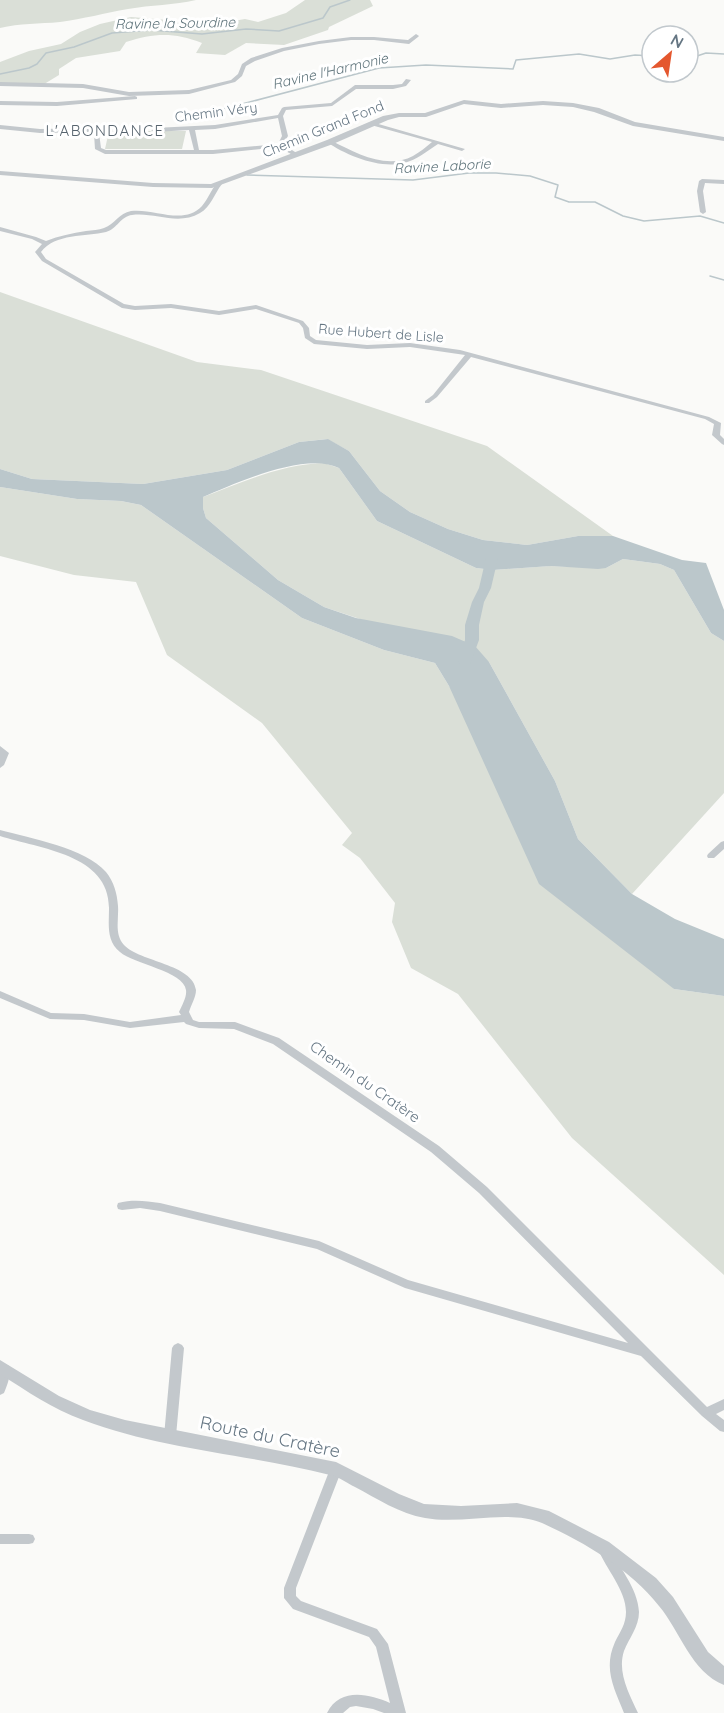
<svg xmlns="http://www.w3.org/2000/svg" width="724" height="1713" viewBox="0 0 724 1713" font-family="Quicksand,sans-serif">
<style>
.green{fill:#dadfd7}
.water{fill:#bbc7cb}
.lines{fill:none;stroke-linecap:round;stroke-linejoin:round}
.stream{stroke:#bbc7cb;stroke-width:1.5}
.river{fill:#bbc7cb;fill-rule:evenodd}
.minor{fill:#c3c8cc;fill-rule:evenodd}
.tertiary{fill:#c3c8cc;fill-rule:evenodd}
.labels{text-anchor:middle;stroke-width:6;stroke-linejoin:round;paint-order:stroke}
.far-water-label{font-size:14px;font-style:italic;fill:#60757c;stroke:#fff}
.far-street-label{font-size:14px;fill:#657683;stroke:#fff}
.far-quarter-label{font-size:15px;letter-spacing:1.5px;fill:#57646e;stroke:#fff}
.street-label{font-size:15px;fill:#657683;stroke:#fff}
.near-street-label{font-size:18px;fill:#657683;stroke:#fff}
</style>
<rect width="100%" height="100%" fill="#fafaf8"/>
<path class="green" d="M0 0H196C174 5 151 5 128 9 105 13 83 19 60 22 39 24 20 23 0 28Z
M305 0H370L373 6 329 27 328 30 284 45 246 43 225 55 196 53 202 43C174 32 154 33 126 42L120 51 76 58 59 69V75L41 86 0 84V62L29 51 61 44 80 32 100 24 131 17 216 24 245 19 258 22 286 13Z
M109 131H186L182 149H105Z
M0 292 197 362 261 370 487 446 613 536H578L527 545 483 540 448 529 410 512 380 491 349 451 327 439 299 442 227 470 143 484 32 479 0 469Z
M324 463 339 468 377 521 476 568 493 570 550 566 606 568 623 559 660 564 674 570 711 633 724 641V793L632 894 578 839 555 781 489 662 324 607 278 580 206 518 203 508V497C243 482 282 464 324 463Z
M0 487 77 499 121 501 141 505 302 618 384 650 435 663 449 686 674 989 724 996V1275L572 1138 458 994 411 968 392 922 395 903 360 858 342 845 352 833 262 723 167 655 136 582 74 575 0 556Z"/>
<path class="water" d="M328 439 349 451 380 491 410 512 448 529 483 540 527 545 578 536H613L682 560 706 563 724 610V641L711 633 674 570 660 564 623 559 606 568 598 569 551 566 493 570 476 568 377 521 339 468C306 451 236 483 203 497V508L206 518 278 580 324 607 356 618 452 636 475 646 489 662 555 781 578 839 632 894 675 919 724 939V996L674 989 539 884 449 686 435 663 384 650 302 618 141 505 121 501 77 499 0 487V469L32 479 143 484 227 470 299 442Z"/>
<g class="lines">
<path class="stream" d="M688 59 706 53 724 54
M0 74 29 68 37 64 46 53 74 47 112 33 151 30 202 34 246 29 279 31 323 18 330 7 350 0
M223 109 379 68 426 65 513 69 516 60 579 54 610 59 635 55 652 56
M247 175 413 180 469 173H496L530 176 558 185 555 197 569 202H595L623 216 644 221 700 216 724 223
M710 276 724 280"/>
<path class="river" d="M492 554 498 558 491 588 484 602 479 625V640L470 664H460L458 661 465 640V625L472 602 479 588 486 558Z"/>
<path class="minor" d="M416 34 419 36 418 37 409 44 374 40H351L319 44 284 51 255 61 246 66 242 76 235 82 189 94 129 96 83 88 0 86V82L83 84 129 92 189 90 231 80 238 74 242 64 251 58 282 48 319 41 351 37H374L408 40Z
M406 79 411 80 406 86 393 89H356L332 106 286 110 283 116 288 136 283 144 298 154 299 155 296 157 279 147 213 154H105L95 149 94 134 92 132 40 133 0 129V125L40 129 93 128C99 131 107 126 113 130L112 131 99 133 101 148 106 150H194L189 130 154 132 151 130 154 128 215 125 278 115 282 108 284 107 331 103 355 85H393L402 84ZM278 118 282 136 278 144 213 150H199L195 130 215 129Z
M135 96 137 97V99L57 106 0 105V101L57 102Z
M371 123H375L465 149 462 151 438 144C427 151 417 160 404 163 380 169 347 156 327 142L332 141C356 153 386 170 413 156 420 152 426 147 432 142L371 125Z
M702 179 724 180V184L705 183 703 191 706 212 703 214 700 212 697 191 699 181Z
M217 183 222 184C214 194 211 207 200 213 178 226 155 212 132 215 121 216 117 229 106 232 86 237 55 233 41 252L46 259 124 304 135 306 171 304 219 311 256 305 303 321 309 328 310 336 316 340 367 345 410 343 460 350 709 417 721 423 720 435 724 439V445L722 444 712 435 714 424 705 419 471 357 437 397 429 403H425V401L433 395 465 355 410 347 367 349 314 344 305 338 303 328 299 323 256 309 219 315 171 308 135 310 122 308 42 261 35 252 42 244 32 239 0 231V227L36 237 46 241C59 236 72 233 86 231 92 230 99 230 104 228 115 224 119 213 131 211 154 208 184 226 202 206 208 199 211 190 217 183Z
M0 746 9 753 4 765 0 768Z
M0 830C29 838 86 848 106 872 114 882 117 893 118 906 119 919 114 934 124 945 140 962 193 964 196 990 196 997 191 1005 189 1012L193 1020 199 1022H235L279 1038 439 1146 487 1187 707 1407 724 1399V1410L716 1414 724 1420V1432L720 1431 702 1416 641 1356 405 1288 317 1249 160 1211 140 1208 122 1210 118 1209 117 1206 118 1203C133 1199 146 1201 160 1203L319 1241 408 1280 628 1343 479 1193 431 1152 273 1044 234 1029 199 1028 186 1024 184 1022 130 1028 84 1020 50 1019 0 998V991L51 1013 84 1014 130 1022 181 1015 179 1012C182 1005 187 997 186 990 184 971 133 964 120 952 106 941 109 924 109 909 110 854 40 849 0 836Z
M724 841V849L714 858H708L707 856 708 854 721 842Z
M178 1343 182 1345 184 1348 176 1436 174 1440 170 1441 166 1440 164 1436 172 1348 174 1345Z
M5 1364 9 1366C12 1373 7 1386 4 1393L0 1395V1368Z
M336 1464 340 1465 342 1469 296 1588V1596L301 1601 377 1629 388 1644 406 1713H384L373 1709 356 1706 350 1707 343 1713H327C340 1687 369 1694 390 1703L376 1647 369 1637 293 1609 284 1598V1588L330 1469 332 1465Z
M0 1534H29L33 1535 35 1539 33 1543 29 1544H0Z
M604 1544 608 1545C618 1566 638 1588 639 1612 639 1627 629 1638 624 1651 617 1672 629 1694 638 1713H624C614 1688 603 1669 615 1642 620 1632 626 1624 626 1612 626 1590 606 1569 598 1549L600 1545Z"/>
<path class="tertiary" d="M464 100 501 104 543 101 573 103 599 108 635 122 724 137V141L633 126 594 112 573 107 543 105 501 108 464 104 426 117H399L388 120 333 144 212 188 153 187 0 175V171L153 183 211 184 327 140 383 116 399 113H425Z
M0 1360 59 1396 90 1410 125 1420 336 1462 399 1494 424 1504 461 1506 517 1503 549 1511 609 1542 656 1578 673 1597 708 1652 724 1666V1685C691 1672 680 1631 659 1606 630 1569 584 1542 542 1523 507 1509 462 1525 425 1518 400 1514 376 1498 355 1487 347 1483 339 1477 330 1475 249 1454 162 1450 83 1420 52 1409 27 1391 0 1374Z"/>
</g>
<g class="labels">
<g class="far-water-label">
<text transform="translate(175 23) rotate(-1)" y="5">Ravine la Sourdine</text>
<text transform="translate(330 71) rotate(-13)" y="5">Ravine l'Harmonie</text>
<text transform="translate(442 166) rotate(-3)" y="5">Ravine Laborie</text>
</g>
<g class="far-street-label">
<text transform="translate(216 112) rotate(-7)" y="5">Chemin Véry</text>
<text transform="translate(323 129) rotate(-22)" y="5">Chemin Grand Fond</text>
<text transform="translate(381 333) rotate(4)" y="5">Rue Hubert de Lisle</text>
</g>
<g class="far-quarter-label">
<text x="105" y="136">L'ABONDANCE</text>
</g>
<g class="street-label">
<text transform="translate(365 1082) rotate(35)" y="5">Chemin du Cratère</text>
</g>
<g class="near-street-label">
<text transform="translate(270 1437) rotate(12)" y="6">Route du Cratère</text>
</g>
</g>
<g transform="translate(670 54) rotate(29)"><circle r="28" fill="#ffffff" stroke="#c1c8cd" stroke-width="1.5"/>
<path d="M0-4.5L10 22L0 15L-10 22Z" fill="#e4572e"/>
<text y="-9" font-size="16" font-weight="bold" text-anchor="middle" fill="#657683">N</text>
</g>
</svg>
